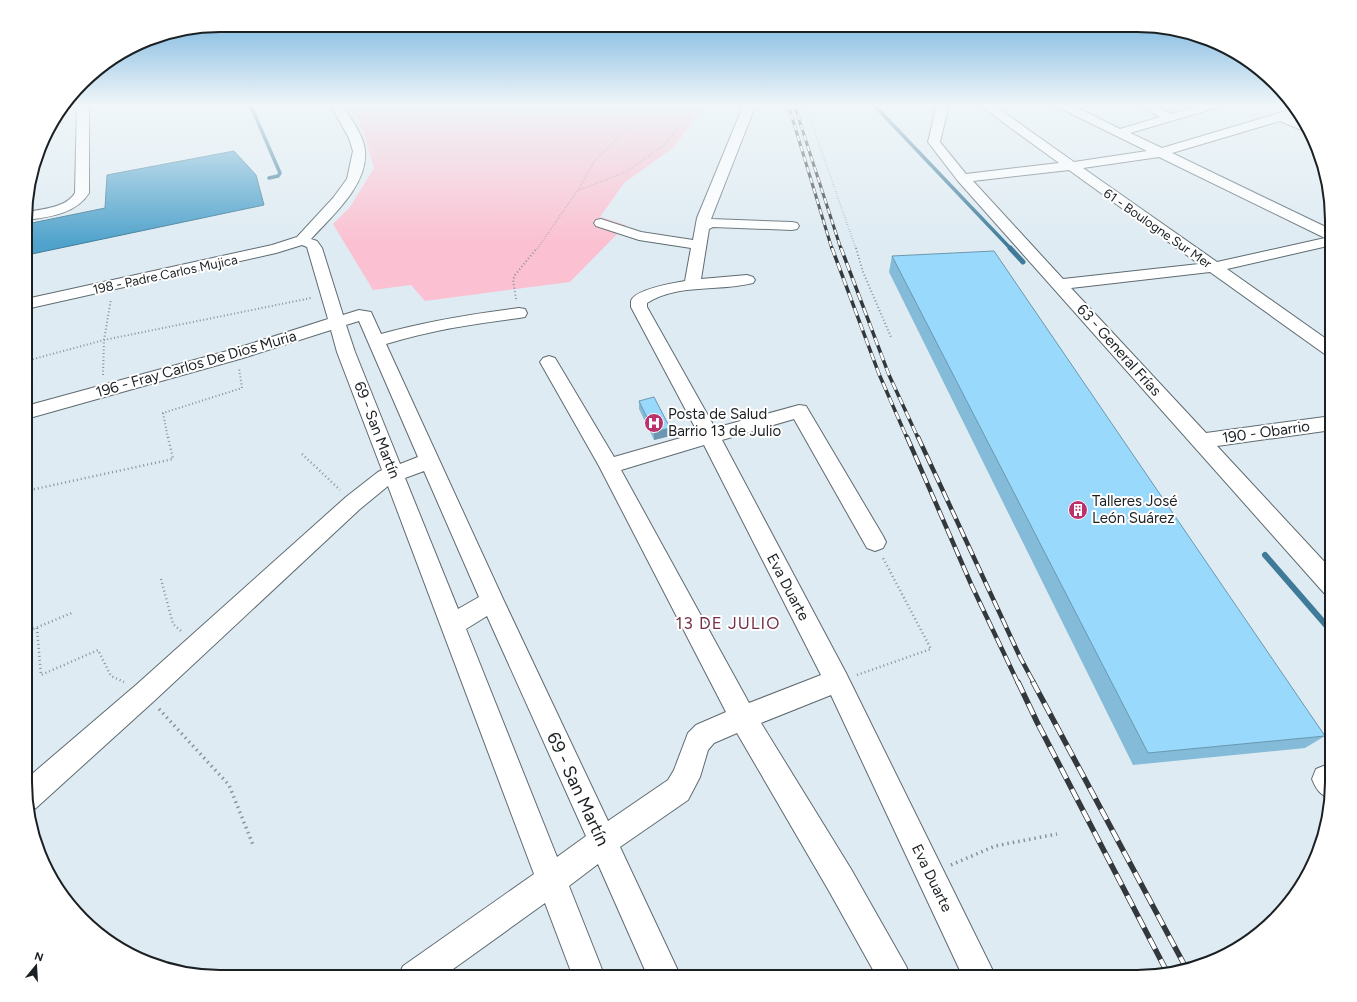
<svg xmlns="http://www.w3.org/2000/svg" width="1357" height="1002" viewBox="0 0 1357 1002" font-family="Figtree,sans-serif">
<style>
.green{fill:#fbc0d1}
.water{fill:#4fa2cb;stroke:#3f7b99}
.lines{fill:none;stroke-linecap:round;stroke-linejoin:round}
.stream-far2{stroke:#3f7b99;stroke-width:3.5}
.stream-far1{stroke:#3f7b99;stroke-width:5}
.stream{stroke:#3f7b99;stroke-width:6}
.minor-casing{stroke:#5f6b71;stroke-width:2}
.path-far3{stroke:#899298;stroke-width:1.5;stroke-dasharray:0.5 2;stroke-linecap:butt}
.path-far2{stroke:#899298;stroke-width:2;stroke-dasharray:1 2.5;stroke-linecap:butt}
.path-far1{stroke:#899298;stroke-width:2.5;stroke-dasharray:1 3;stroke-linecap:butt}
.path{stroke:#899298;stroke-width:3.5;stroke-dasharray:1.5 4;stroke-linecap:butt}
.minor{fill:#fff;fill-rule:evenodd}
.rail-far3-casing{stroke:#32383b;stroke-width:3}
.rail-far2-casing{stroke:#32383b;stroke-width:3.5}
.rail-far1-casing{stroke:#32383b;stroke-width:4.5}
.rail-casing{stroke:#32383b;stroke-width:5.5}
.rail-far3{stroke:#fff;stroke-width:2;stroke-dasharray:5.5;stroke-linecap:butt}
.rail-far2{stroke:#fff;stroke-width:2.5;stroke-dasharray:8;stroke-linecap:butt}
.rail-far1{stroke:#fff;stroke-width:3;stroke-dasharray:10;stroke-linecap:butt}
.rail{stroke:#fff;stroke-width:4;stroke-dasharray:12;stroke-linecap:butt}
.wall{fill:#84bbd8}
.shaded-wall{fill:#6b98b0}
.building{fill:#99d9fb;stroke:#6b98b0}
.labels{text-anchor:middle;stroke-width:4;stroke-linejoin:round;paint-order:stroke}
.far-street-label{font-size:13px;fill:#1b2023;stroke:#fff}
.street-label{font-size:15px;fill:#1b2023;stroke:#fff}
.poi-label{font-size:15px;fill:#1b2023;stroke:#fff;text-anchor:start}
.quarter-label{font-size:17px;letter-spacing:1px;fill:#753149;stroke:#fff}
.near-street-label{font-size:18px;fill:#1b2023;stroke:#fff}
.rim{fill:none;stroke:#1b2023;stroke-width:2}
</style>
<rect width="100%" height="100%" fill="#deebf2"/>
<path class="green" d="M349 104H706L673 148 624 183 600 217 626 225 570 282 425 301 411 285 373 290 333 224 350 207 374 168 362 128Z"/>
<path class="water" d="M234 151 256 175 264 205 27 255V224L105 208 107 175Z"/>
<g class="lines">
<path class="stream-far2" d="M250 104 280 173 278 176 269 178
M873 104 1011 249"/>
<path class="stream-far1" d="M1010 248 1023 262"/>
<path class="stream" d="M1265 555 1332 632"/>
<g class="minor-casing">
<path id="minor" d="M77 104H89V193C76 214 49 217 27 220V212C42 209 66 208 75 193Z
M330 104H342C350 118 364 135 365 151 368 185 332 216 311 239L317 241 322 248 343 315 359 310 371 312 381 334C427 321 472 314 519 308L525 309 527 313 525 317 519 318C472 324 432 330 386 344L504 601 608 821 668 780 674 770 688 733 696 725 726 712 599 466 540 362 543 358 549 356 555 358 614 457 698 433 631 307C631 306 631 302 631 301 635 289 674 283 685 281L691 248 639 240 596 226 594 223 596 220 601 219 641 232 693 240 697 218 744 104H756L711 219 792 222 797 223 799 226 797 229 792 230 713 227 709 229 701 279 747 275 753 277 755 280 753 283C718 292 679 283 647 303V307L715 428 799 405 806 406 883 536 886 542 883 548 875 551 867 548 794 419 722 440 846 673 996 977H963L831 695 761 723 851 869 906 966 911 977H877L829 891 737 733 714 743 708 750 700 777 688 800 620 847 681 977H648L598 864 569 886 605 977H573L545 903 442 977H398L403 966 534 874 388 486 360 509 154 701 36 808 30 811 25 795V780L136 685 346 497 378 472 382 470 337 352 331 330 243 358 26 419V406L231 350 328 319 307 247 302 245 276 253 26 309V299L272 245 297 237 333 198 347 179 353 151 349 138ZM359 321 418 457 400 464 355 352 346 325ZM704 445 821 675 749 703 621 470ZM424 471 479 597 458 609 405 478ZM487 616 586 836 557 857 466 629Z
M937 104H949L940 142 966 174 1059 163 978 104H992L1074 162 1147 151 1056 106 1054 104H1070L1120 129 1160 117 1137 104H1152L1172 114 1205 104H1224L1222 106 1130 133 1162 148 1293 109 1298 115 1292 117 1303 122 1310 131H1304L1280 121 1172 153 1332 230V245L1227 269 1332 343V356L1326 355 1210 272 1071 288 1206 433 1332 416V430L1217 446 1332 570V596L1324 593 958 181 928 142ZM1159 157 1325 238 1217 262 1083 168ZM1069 170 1199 264 1063 279 973 181Z
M1326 765 1332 767 1331 799C1320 795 1316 789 1312 779L1316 769Z"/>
</g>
<path class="path-far3" d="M805 104 856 249
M579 190 626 172 663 146 698 104
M537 249 578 190 594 162 651 104"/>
<path class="path-far2" d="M856 248 863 272 891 337
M516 299 513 280 515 275 537 248
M26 361 104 340 311 298
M103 375 104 340 111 299
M168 438 163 413 242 388 239 368"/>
<path class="path-far1" d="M302 454 340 490
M26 491 173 459 168 437
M26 546H29
M161 579 173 624 181 631
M37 628 41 675 98 650 111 676 124 682
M26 632 74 612
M857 675 931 649 883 558"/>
<path class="path" d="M159 709 229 785 253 845
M951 865 995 846 1057 834"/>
<use href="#minor" class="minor"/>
<g class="rail-far3-casing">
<path id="rail-far3" d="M788 104 832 249
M794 104 841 249"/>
</g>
<g class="rail-far2-casing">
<path id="rail-far2" d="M832 248 879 374 907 438
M841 248 889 375 918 438"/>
</g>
<g class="rail-far1-casing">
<path id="rail-far1" d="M907 437 971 584 1018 683
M918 437 1020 657 1034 683"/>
</g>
<g class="rail-casing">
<path id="rail" d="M1018 682 1037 722 1166 970
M1033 682 1185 966"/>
</g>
<use href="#rail-far3" class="rail-far3"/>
<use href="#rail-far2" class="rail-far2"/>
<use href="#rail-far1" class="rail-far1"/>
<use href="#rail" class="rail"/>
</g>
<path class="wall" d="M892 256 1325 736 1305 748 1133 765 889 272Z
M639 401 670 428V436L654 440 639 409Z"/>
<path class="shaded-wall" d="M670 428V436L654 440V432Z"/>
<path class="building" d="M994 251 1325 736 1148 753 892 256Z
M654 397 670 428 654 432 639 401Z"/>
<linearGradient id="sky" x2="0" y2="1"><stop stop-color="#6baddc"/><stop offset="0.43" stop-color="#f0f6f9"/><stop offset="1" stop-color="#f0f6f9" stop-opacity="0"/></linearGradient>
<rect width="1357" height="244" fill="url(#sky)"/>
<defs>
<g id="hospital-disc" transform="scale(1)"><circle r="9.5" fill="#bb316b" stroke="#fff"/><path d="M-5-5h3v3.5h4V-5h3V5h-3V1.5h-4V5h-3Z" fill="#fff"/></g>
<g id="building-disc" transform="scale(1)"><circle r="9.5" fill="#bb316b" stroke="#fff"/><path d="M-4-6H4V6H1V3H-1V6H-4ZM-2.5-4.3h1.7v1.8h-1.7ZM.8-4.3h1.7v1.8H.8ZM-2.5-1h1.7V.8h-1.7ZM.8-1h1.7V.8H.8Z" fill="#fff"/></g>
</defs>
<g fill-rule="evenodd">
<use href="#hospital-disc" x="654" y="423"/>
<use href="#building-disc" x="1078" y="510"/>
</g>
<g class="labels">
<g class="far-street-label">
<text transform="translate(1158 228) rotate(35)" y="5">61 - Boulogne Sur Mer</text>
<text transform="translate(165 274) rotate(-12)" y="5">198 - Padre Carlos Mujica</text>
</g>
<g class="street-label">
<text transform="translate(1119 350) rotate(48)" y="5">63 - General Frías</text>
<text transform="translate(196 364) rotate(-16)" y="5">196 - Fray Carlos De Dios Muria</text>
<text transform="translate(377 430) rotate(69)" y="5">69 - San Martín</text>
<text transform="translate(1266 432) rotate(-8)" y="5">190 - Obarrio</text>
<text transform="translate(788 587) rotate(62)" y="5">Eva Duarte</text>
<text transform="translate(932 878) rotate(64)" y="5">Eva Duarte</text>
</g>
<g class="poi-label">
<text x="668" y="419">Posta de Salud<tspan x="668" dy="17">Barrio 13 de Julio</tspan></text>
<text x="1092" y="506">Talleres José<tspan x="1092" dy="17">León Suárez</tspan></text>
</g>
<g class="quarter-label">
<text x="728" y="629">13 DE JULIO</text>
</g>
<g class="near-street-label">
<text transform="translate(578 789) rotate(65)" y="6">69 - San Martín</text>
</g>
</g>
<path d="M0 0H1357V1002H0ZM220 32H1137A188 188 0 0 1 1325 220V782A188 188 0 0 1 1137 970H220A188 188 0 0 1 32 782V220A188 188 0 0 1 220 32Z" fill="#fff" fill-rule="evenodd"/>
<path class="rim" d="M220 32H1137A188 188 0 0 1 1325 220V782A188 188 0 0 1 1137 970H220A188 188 0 0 1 32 782V220A188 188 0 0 1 220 32Z"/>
<g transform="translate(36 966) rotate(18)" stroke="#ffffff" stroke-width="3" paint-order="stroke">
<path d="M0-3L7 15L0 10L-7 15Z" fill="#1b2023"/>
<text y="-6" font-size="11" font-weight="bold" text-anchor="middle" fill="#1b2023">N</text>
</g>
</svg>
